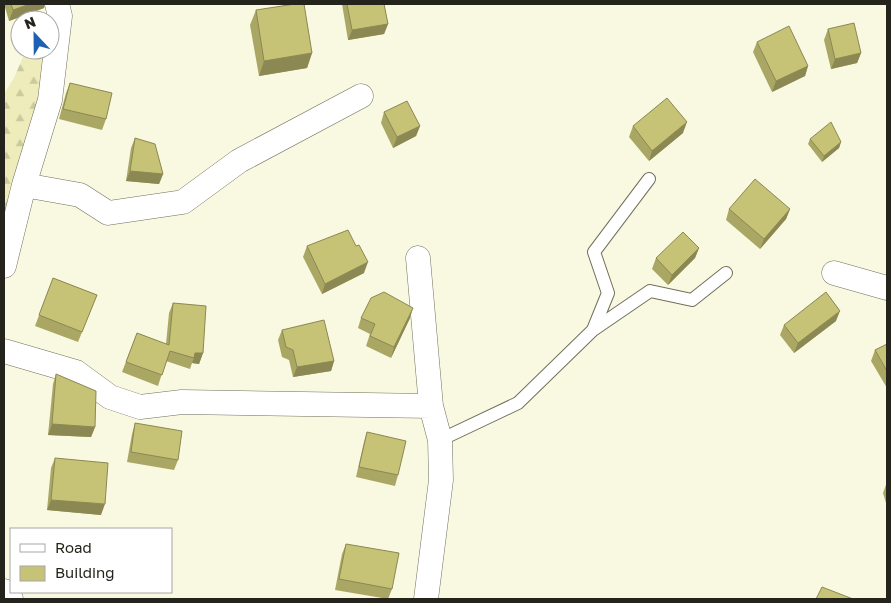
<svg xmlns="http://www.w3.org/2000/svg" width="891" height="603" viewBox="0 0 891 603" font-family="'Golos Text',sans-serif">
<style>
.forest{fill:url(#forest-firs)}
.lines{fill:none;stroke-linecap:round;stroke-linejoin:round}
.lane-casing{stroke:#71705d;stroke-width:14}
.street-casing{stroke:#71705d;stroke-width:25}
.lane{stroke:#fff;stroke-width:12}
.street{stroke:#fff;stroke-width:24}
.wall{fill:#aaa765}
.shaded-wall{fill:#8b8853}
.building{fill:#c6c276;stroke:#8b8853}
</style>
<defs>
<pattern id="forest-firs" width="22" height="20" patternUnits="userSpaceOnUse" patternTransform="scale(1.25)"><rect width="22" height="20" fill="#edecba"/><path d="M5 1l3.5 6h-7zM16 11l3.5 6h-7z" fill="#cbca9f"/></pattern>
</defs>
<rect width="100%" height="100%" fill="#f9f8e1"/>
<path class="forest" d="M26 50H48L4 264V94L14 78Z"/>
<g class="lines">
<g class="lane-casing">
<path id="lane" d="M593 330 650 291 692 300 726 273
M440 440 518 403 593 330 608 293 594 252 649 179"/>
</g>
<g class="street-casing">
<path id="street" d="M24 185 80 195 108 213 183 202 239 161 361 96
M418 258 431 406 440 440 441 480 426 599
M4 266 24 185 50 100 60 16 57 4
M834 273 887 288
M4 351 76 372 110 397 140 407 182 402 431 406
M4 591 11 599"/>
</g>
<use href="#lane" class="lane"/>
<use href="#street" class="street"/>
</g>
<path class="wall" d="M4 4H45L44 8 9 21Z
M342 4H384L388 24 384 34 348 40Z
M256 10 312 53 307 68 259 76 250 25Z
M828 29 861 53 857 63 831 69 824 40Z
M757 42 808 66 805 76 772 92 753 52Z
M70 83 106 119 102 130 59 119 66 93Z
M384 112 420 126 416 136 393 148 381 123Z
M633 126 683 133 649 161 629 137Z
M135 138 163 174 159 184 126 181 131 148Z
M810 139 841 142 839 148 822 162 808 144Z
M729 209H790L786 219 760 249 726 220Z
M307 246H356L364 273 322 294 303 257Z
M699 248 695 258 668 285 652 269 656 258Z
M53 278 97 295 78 342 35 326Z
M173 303 203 353 199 364 192 363 190 369 166 361 158 386 122 372 137 333 166 344 169 313Z
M361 318H410L391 358 366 346 370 334 358 328Z
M836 321 794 353 780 335 784 325Z
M282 330 334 361 331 371 293 377 289 360 282 357 278 340Z
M887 344V388L871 361 875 350Z
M56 374 95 427 91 437 48 435 53 384Z
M135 423 178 460 174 470 127 462 132 434Z
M367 432 398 475 395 486 356 477 364 442Z
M55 458 101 515 47 510 51 468Z
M887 482V502L886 503 883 493Z
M346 544 392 589 388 599 335 590 342 554Z"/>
<path class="shaded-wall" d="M30 4H45L44 8 9 21 13 10Z
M388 24 384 34 348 40 352 30Z
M312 53 307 68 259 76 264 61Z
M861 53 857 63 831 69 835 59Z
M808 66 805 76 772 92 776 81Z
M687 122 683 133 649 161 652 151Z
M420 126 416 136 393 148 397 137Z
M841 142 839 148 822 162 824 156Z
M130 171 163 174 159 184 126 181Z
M790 209 786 219 760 249 764 239Z
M699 248 695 258 668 285 672 275Z
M368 262 364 273 322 294 325 284Z
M413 308 410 318 391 358 394 347Z
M840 311 836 321 794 353 798 343Z
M195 353H203L199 364 192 363 194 358Z
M334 361 331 371 293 377 297 367Z
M52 424 95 427 91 437 48 435Z
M51 500 105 504 101 515 47 510Z"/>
<path class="building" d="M11 4H30L13 10Z
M295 4H304L312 53 264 61 256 10Z
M347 4H384L388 24 352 30Z
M854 23 861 53 835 59 828 29Z
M789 26 808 66 776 81 757 42Z
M70 83 112 93 106 119 63 109Z
M667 98 687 122 652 151 633 126Z
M407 101 420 126 397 137 384 112Z
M831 122 841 142 824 156 810 139Z
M135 138 155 144 163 174 130 171Z
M755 179 790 209 764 239 729 209Z
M348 230 356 246 359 245 368 262 325 284 307 246Z
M683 232 699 248 672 275 656 258Z
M53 278 97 295 82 332 39 315Z
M384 292 413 308 394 347 370 336 375 324 361 318 371 298Z
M826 292 840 311 798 343 784 325Z
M173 303 206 306 203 353H195L194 358 170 351 162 375 126 362 137 333 169 345Z
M324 320 334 361 297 367 293 350 286 347 282 330Z
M887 344V371L875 350Z
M56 374 96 391 95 427 52 424Z
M135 423 182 431 178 460 131 452Z
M367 432 406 441 398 475 359 467Z
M55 458 108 463 105 504 51 500Z
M346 544 399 553 392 589 339 579Z
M822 587 853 599H816Z"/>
<rect width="891" height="603" fill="none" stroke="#25241c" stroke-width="10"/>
<rect x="10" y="528" width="162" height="65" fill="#ffffff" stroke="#a8a7a4"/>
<rect x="20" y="544" width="25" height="8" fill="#ffffff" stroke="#a8a7a4"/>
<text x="55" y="553" font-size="15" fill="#25241c">Road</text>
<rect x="20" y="566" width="25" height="15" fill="#c6c276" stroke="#a8a7a4"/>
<text x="55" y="578" font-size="15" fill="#25241c">Building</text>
<g transform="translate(35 35) rotate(338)"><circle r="24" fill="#ffffff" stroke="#a8a7a4"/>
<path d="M0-4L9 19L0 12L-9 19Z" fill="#1e60b1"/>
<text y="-8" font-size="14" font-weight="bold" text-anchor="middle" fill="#25241c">N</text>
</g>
</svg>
